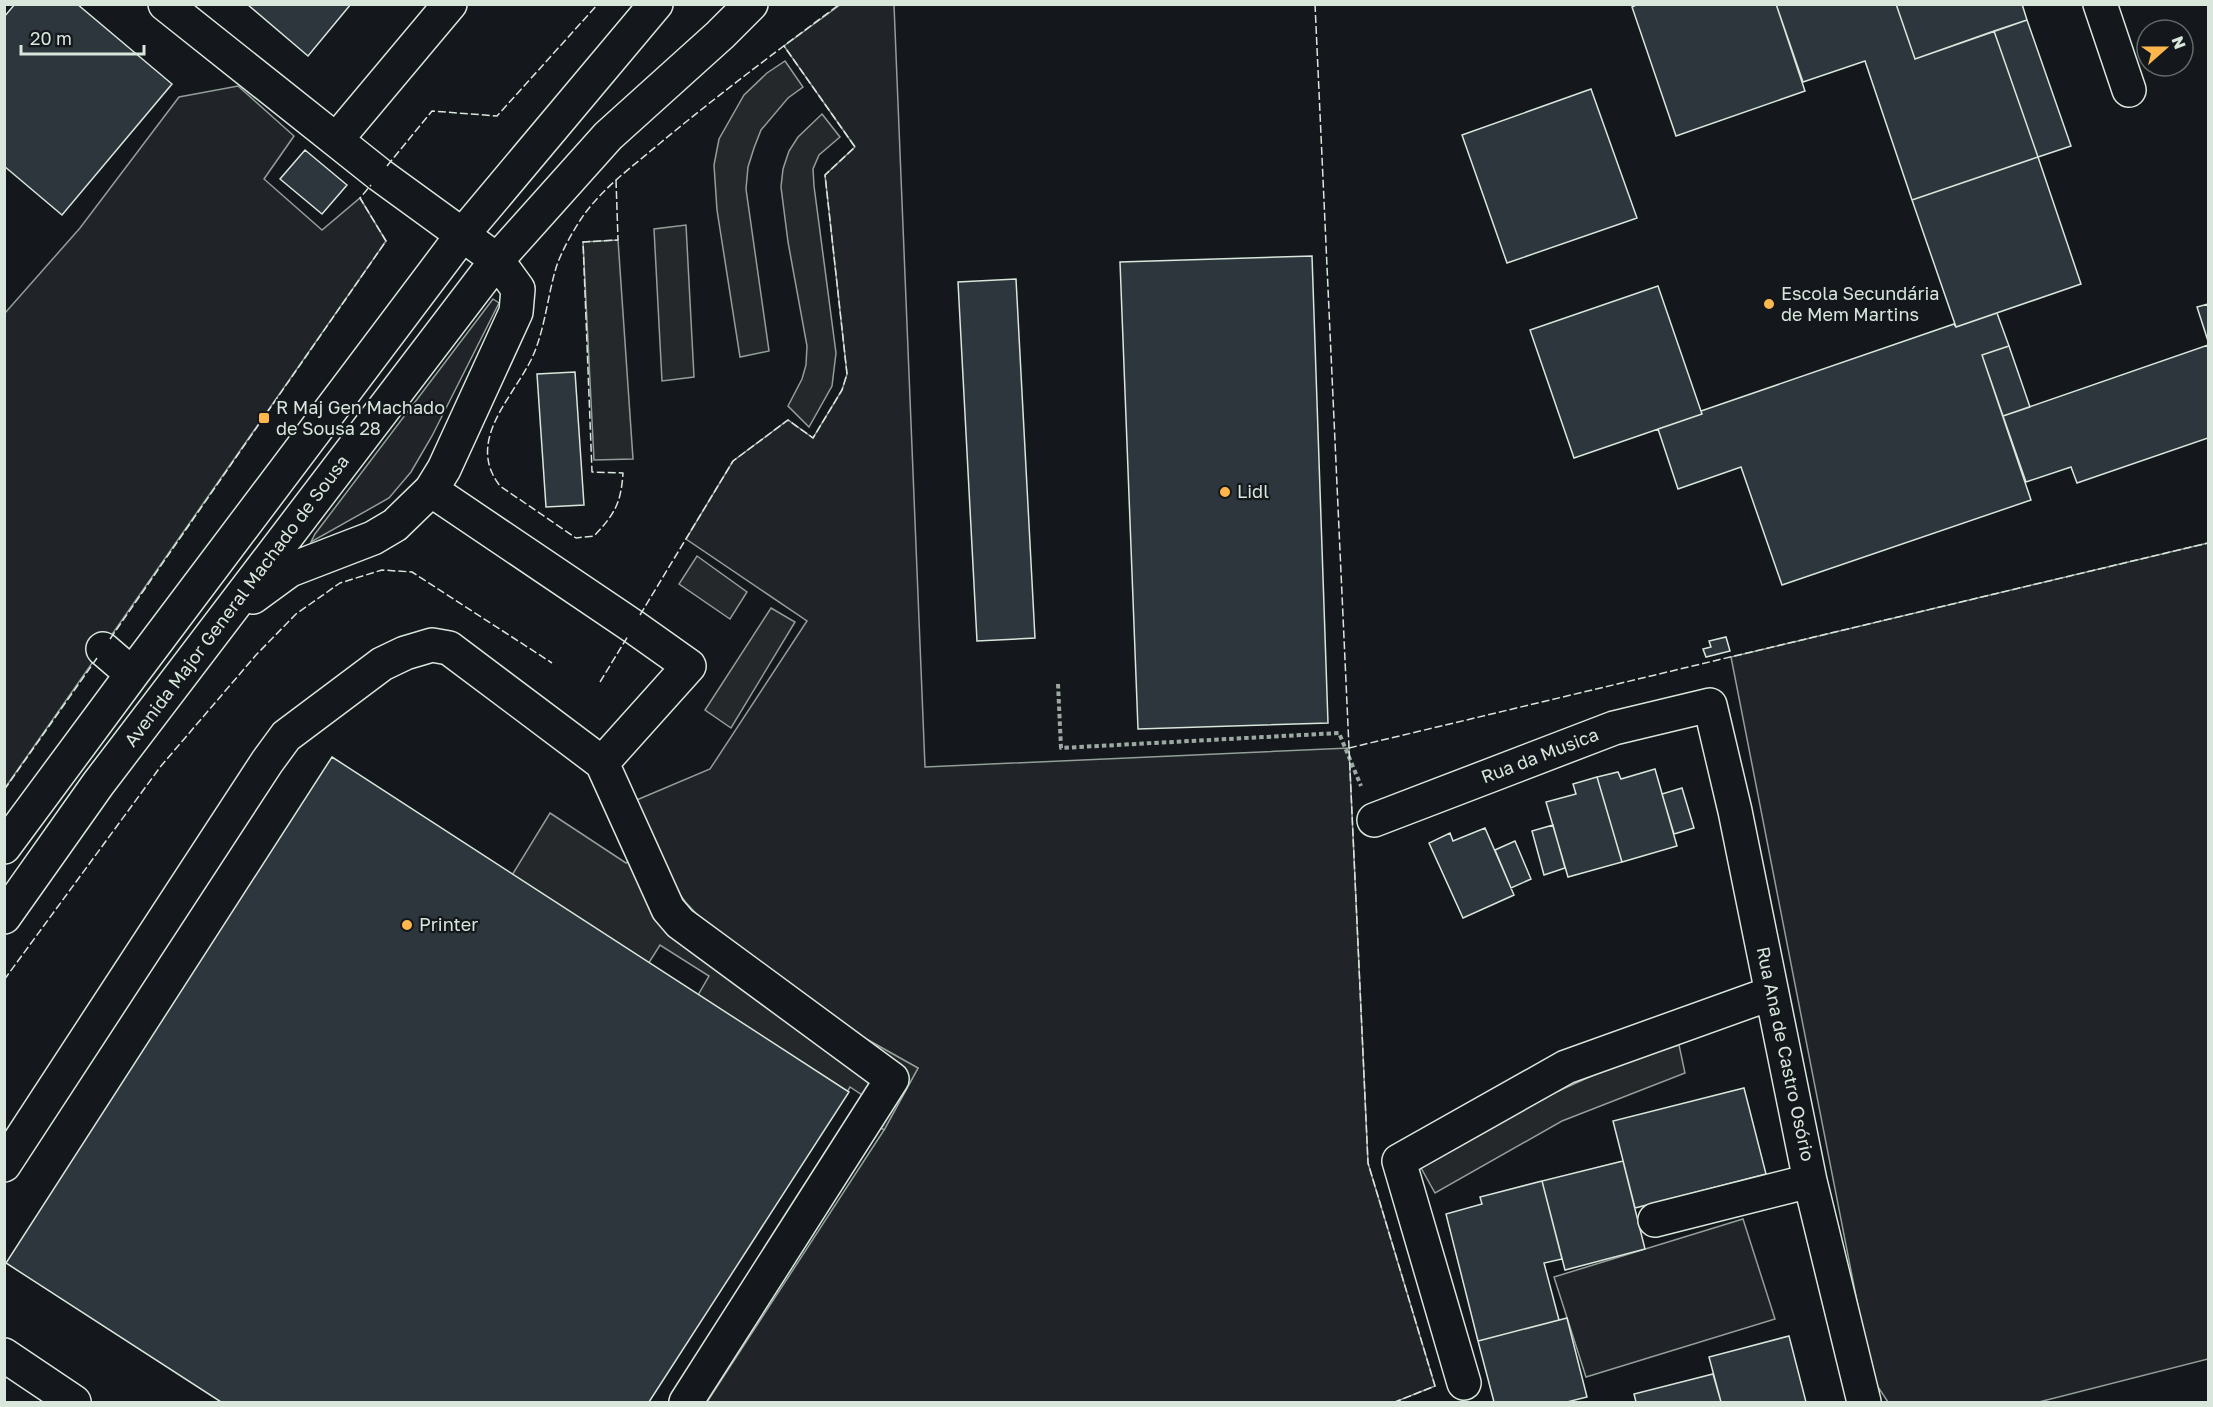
<svg xmlns="http://www.w3.org/2000/svg" width="2213" height="1407" viewBox="0 0 2213 1407" font-family="'Golos Text',sans-serif">
<style>
.green{fill:#202428;stroke:#939e99;stroke-width:1.5}
.parking{fill:#24282b;stroke:#939e99;stroke-width:1.5}
.building{fill:#2c363c;stroke:#d8e6dc;stroke-width:1.5}
.lines{fill:none;stroke-linecap:round;stroke-linejoin:round}
.minor-casing{stroke:#d8e6dc;stroke-width:36}
.path{stroke:#9da8a2;stroke-width:4;stroke-dasharray:4.5 3;stroke-linecap:butt}
.minor{stroke:#14181c;stroke-width:33}
.fence{stroke:#d8e6dc;stroke-width:1.5;stroke-dasharray:8 3;stroke-linecap:butt}
.poi-dot{fill:#ffb74d;stroke:#14181c;stroke-width:2}
.labels{text-anchor:middle;stroke-width:4.5;stroke-linejoin:round;paint-order:stroke}
.poi-label{font-size:18px;fill:#d8e6dc;stroke:#14181c;text-anchor:start}
.street-label{font-size:18px;fill:#d8e6dc;stroke:#14181c}
</style>
<rect width="100%" height="100%" fill="#14181c"/>
<path class="green" d="M840 5H894L925 767 1349 748 1368 1163 1435 1386 1395 1402H707L884 1130 918 1068 859 1035 724 943 686 903 664 873 632 802 710 769 807 621 686 539 733 461 788 420 813 438 842 390 847 374 825 175 855 147 784 46Z
M238 86 294 136 264 179 322 230 360 198 386 241 5 788V313L80 228 179 97Z
M493 299 499 303 432 436 411 472 389 498 311 542 315 534Z
M2208 543V1359L2039 1402H1888L1872 1378 1731 657Z
M1743 1219 1775 1319 1586 1377 1554 1277Z"/>
<path class="parking" d="M785 61 803 87 788 98 761 130 754 148 748 167 746 189 769 351 740 357 717 210 714 165 719 139 744 95 767 73Z
M822 114 840 137 819 155 813 169 814 186 836 353 832 386 809 427 788 406 802 379 806 365 807 346 788 242 781 187 783 169 789 151 798 137Z
M686 225 694 377 662 381 654 229Z
M618 240 633 459 594 460 583 242Z
M697 556 747 592 730 619 679 584Z
M771 608 795 622 731 728 705 710Z
M550 813 626 863 649 845 664 873 686 903 724 943 859 1035 918 1068 884 1130 856 1112 862 1101V1095L850 1087 843 1099 694 1002 709 976 660 945 645 969 509 880Z
M1679 1045 1685 1073 1562 1121 1435 1193 1420 1166 1521 1108 1618 1064Z"/>
<path class="building" d="M15 4H77L172 84 62 215 4 166V17Z
M247 4H351L308 56Z
M1638 4H1776L1805 91 1676 136 1632 7Z
M1776 4H1896L1915 59 1994 31 2038 157 1912 200 1865 61 1803 82Z
M1896 4H2022L2027 20 1915 59Z
M2027 20 2071 146 2038 157 1994 31Z
M1591 89 1637 218 1507 263 1462 135Z
M305 150 347 185 322 214 280 179Z
M2038 157 2081 284 1956 327 1912 200Z
M1312 256 1328 723 1138 729 1120 262Z
M1016 279 1035 638 977 641 958 282Z
M1658 286 1702 414 1574 458 1530 330Z
M2208 304V341L2197 307Z
M1997 313 2009 346 1982 355 2031 500 1782 585 1741 467 1678 489 1658 429 1702 414 1701 411 1954 324 1956 327Z
M2208 345V438L2077 483 2071 467 2026 482 2003 416Z
M2009 346 2030 407 2003 416 1982 355Z
M575 372 584 505 546 507 537 374Z
M1726 637 1730 651 1706 657 1703 649 1711 647 1709 641Z
M332 757 849 1092 649 1402H221L6 1263Z
M1655 769 1677 846 1622 862 1597 777 1618 772 1621 779Z
M1597 777 1622 862 1568 877 1546 802 1576 794 1573 784Z
M1682 788 1694 828 1674 834 1662 794Z
M1553 825 1565 868 1544 875 1532 831Z
M1485 828 1514 895 1463 918 1429 843 1450 833 1453 841Z
M1515 841 1531 879 1511 888 1495 850Z
M1744 1088 1766 1174 1635 1208 1613 1121Z
M1623 1161 1645 1249 1565 1270 1542 1181Z
M1542 1181 1562 1259 1544 1263 1559 1320 1478 1341 1446 1214 1482 1204 1480 1197Z
M1567 1318 1587 1397 1567 1402H1494L1478 1341Z
M1789 1336 1806 1402H1721L1709 1357Z
M1713 1374 1721 1402H1636L1634 1394Z"/>
<g class="lines">
<g class="minor-casing">
<path id="minor" d="M165 4 380 175 497 260 518 289 516 312 444 469 431 490 395 525 373 538 290 570 253 597
M2100 4 2129 90
M336 140 450 4
M431 490 634 627 689 666 602 763
M103 649 132 674
M1374 820 1614 728 1710 705 1735 811 1810 1181 1864 1402
M4 847 132 674 463 234 656 4
M4 917 98 784 497 260 608 136 720 35 751 4
M4 1165 267 762 286 736 382 664 405 653 432 645 449 648 602 763 668 909 680 923 892 1079 686 1402
M1655 1220 1810 1181
M4 1355 74 1402
M1464 1383 1399 1161 1566 1067 1772 993"/>
</g>
<path class="path" d="M1058 684 1061 748 1339 733 1361 786"/>
<use href="#minor" class="minor"/>
<path class="fence" d="M1315 4 1368 1163 1435 1386 1395 1402
M387 166 432 111 497 116 598 4
M616 180 618 240 583 242 592 472 623 473C621 503 615 514 594 536L576 538 500 486C466 442 510 401 531 360 545 331 547 298 556 268 561 252 572 233 581 219 601 189 632 167 659 144 718 95 778 50 840 4
M640 615 733 461 788 420 813 438 842 390 847 374 825 175 855 147 784 46
M110 639 386 241 360 198 371 185
M600 682 628 636
M1349 748 2208 543
M4 790 97 658
M4 980 161 766 256 655 296 614 340 583 382 570 412 572 552 663"/>
</g>
<g class="poi-dot">
<circle cx="1769" cy="304" r="6"/>
<rect x="258" y="412" width="12" height="12" rx="3"/>
<circle cx="1225" cy="492" r="6"/>
<circle cx="407" cy="925" r="6"/>
</g>
<g class="labels">
<g class="poi-label">
<text x="1781" y="300">Escola Secundária<tspan x="1781" dy="21">de Mem Martins</tspan></text>
<text x="276" y="414">R Maj Gen Machado<tspan x="276" dy="21">de Sousa 28</tspan></text>
<text x="1237" y="498">Lidl</text>
<text x="419" y="931">Printer</text>
</g>
<g class="street-label">
<text transform="translate(237 601) rotate(-53)" y="6">Avenida Major General Machado de Sousa</text>
<text transform="translate(1540 756) rotate(-21)" y="6">Rua da Musica</text>
<text transform="translate(1785 1054) rotate(78)" y="6">Rua Ana de Castro Osório</text>
</g>
</g>
<rect width="2213" height="1407" fill="none" stroke="#d8e6dc" stroke-width="12"/>
<g transform="translate(2165 48) rotate(69)"><circle r="28" fill="#14181c" stroke="#626a69" stroke-width="1.5"/>
<path d="M0-4.5L10 22L0 15L-10 22Z" fill="#ffb74d"/>
<text y="-9" font-size="16" font-weight="bold" text-anchor="middle" fill="#d8e6dc">N</text>
</g>
<path d="M21 45v9h123v-9" fill="none" stroke="#d8e6dc" stroke-width="3"/>
<text x="30" y="45" font-size="18" fill="#d8e6dc" stroke="#14181c" stroke-width="4.5" paint-order="stroke">20 m</text>
</svg>
